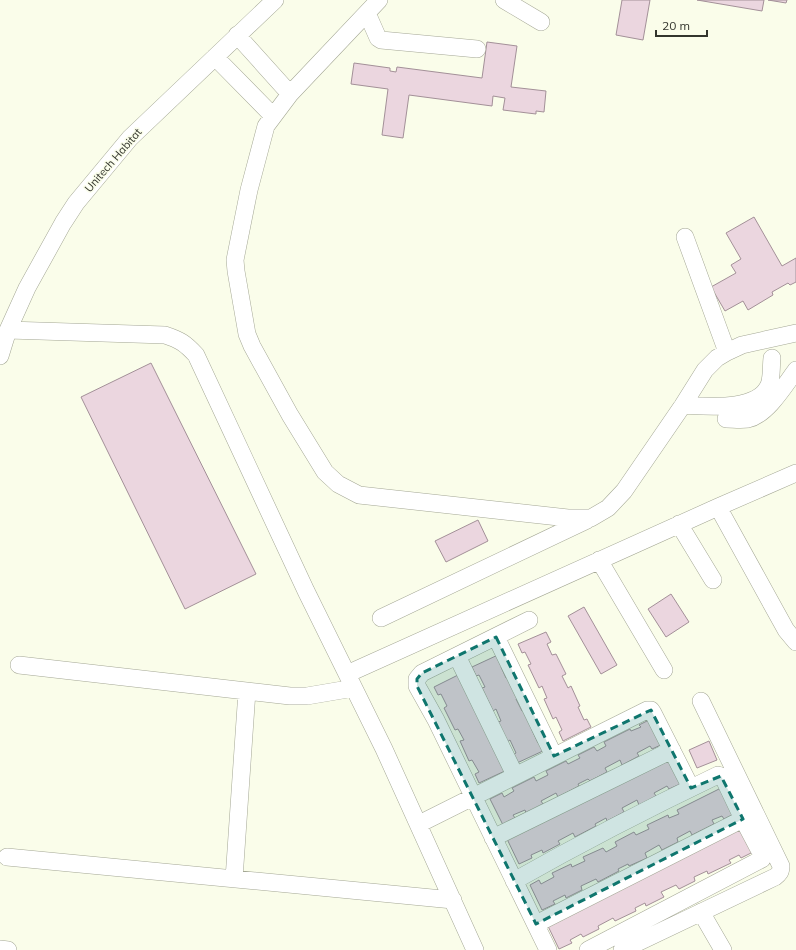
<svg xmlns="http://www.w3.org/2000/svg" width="796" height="950" viewBox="0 0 796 950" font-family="Mulish,sans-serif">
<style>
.building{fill:#ebd6df;stroke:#a39098}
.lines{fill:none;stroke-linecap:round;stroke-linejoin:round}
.street-casing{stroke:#a4a795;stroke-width:18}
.street{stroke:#fff;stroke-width:17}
.marked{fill:#0f766e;fill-opacity:0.2;stroke:#0f766e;stroke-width:3;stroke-dasharray:8 5;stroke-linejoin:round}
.labels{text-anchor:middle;stroke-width:3;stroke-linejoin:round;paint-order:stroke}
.street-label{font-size:11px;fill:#33352d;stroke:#fafdea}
</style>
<rect width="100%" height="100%" fill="#fafdea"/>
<path class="building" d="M622 0H650L643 40 616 35Z
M697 0H764L762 11Z
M768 0H787L786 3Z
M487 42 517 46 511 87 546 91 544 112 536 111V114L503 110 505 98 493 96 492 106 409 95 403 138 382 135 388 89 351 84 354 63 390 68V71L396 72 397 67 482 78Z
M754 217 782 266 796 258V282L790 285 788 283 772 292 773 295 748 310 743 301 725 311 711 287 736 273 731 265 741 259 726 233Z
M151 363 256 574 185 609 81 397Z
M478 520 488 541 446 562 435 541Z
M671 594 689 622 666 637 648 609Z
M584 607 617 665 601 674 568 616Z
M546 632 551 642 547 644 552 655 556 654 566 674 562 676 568 688 571 686 580 706 578 707 584 720 587 719 591 727 563 741 559 732 562 730 556 717 553 719 544 699 547 698 542 686 539 688 528 665 531 664 525 652 522 653 518 644Z
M500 654 505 665 501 667 506 678 510 676 520 697 516 699 522 711 525 709 535 728 532 730 538 743 541 741 545 750 517 763 513 755 516 753 510 740 507 742 498 722 501 721 496 709 493 711 482 688 485 687 479 675 476 676 472 667Z
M462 673 507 770 479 783 475 774 479 772 472 760 469 761 460 741 464 740 458 729 455 730 444 708 447 706 441 694 438 695 434 687Z
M651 719 663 744 652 749 650 746 637 753 639 756 622 765 620 760 605 768 607 772 590 781 588 779 578 784 579 786 558 797 556 793 541 801 543 804 526 813 525 810 513 815 515 818 503 825 490 799 502 793 504 797 514 791 512 788 534 777 536 781 548 775 546 771 566 761 568 764 580 758 578 755 594 747 597 751 606 746 604 742 630 729 631 731 641 727 639 725Z
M709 741 717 760 697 768 689 750Z
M668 759 680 784 669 789 667 786 654 793 656 796 639 805 637 800 622 808 624 812 607 821 606 818 595 824 596 826 575 837 573 833 558 841 560 844 543 853 542 850 531 855 532 858 519 864 507 839Z
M721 788 734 814 724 819 722 816 712 820 714 824 692 835 690 831 677 838 678 842 662 850 659 845 645 853 647 858 629 866 628 864 618 869 619 871 598 882 596 879 581 886 582 890 566 898 565 895 553 901 555 904 542 910 530 885 539 880 541 884 554 877 552 873 571 864 572 867 585 861 583 857 603 848 606 852 617 846 615 842 634 832 636 835 649 829 647 825 668 815 669 818 679 814 677 810Z
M742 826 755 851 741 858 739 855 729 860 731 863 708 874 707 871 694 877 695 881 679 889 676 885 661 892 664 897 646 906 645 903 635 908 636 911 615 921 613 918 598 926 599 929 583 937 581 934 570 940 572 943 559 949 547 924Z"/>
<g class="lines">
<g class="street-casing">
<path id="street" d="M379 0 290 94 266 126 249 190 235 260 236 271 247 334 252 346 290 415 325 472 338 484 359 495 568 518H591L608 508 624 491 683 405 705 370 717 358 727 352 742 345 796 333
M504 0 541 22
M367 13 378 38 381 40 477 49
M237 35 290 94
M215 57 273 116
M685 237 727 352
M8 330 165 335C180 340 185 343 196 355L306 591 384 749 475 950
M0 356 8 330 27 288 63 223 76 203 130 138 275 0
M683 405C706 406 758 412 769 385 772 378 771 366 772 358
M726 419C733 419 741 420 748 419 767 415 785 385 796 370
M718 507 786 630 796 642
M679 524 713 580
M599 560 664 670
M381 618 587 520
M529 620 422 673 417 679V686L436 720 548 950
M496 637 554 756
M457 656 515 775
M19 665 290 696H307L354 688
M347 674 718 507 796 473
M419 824 647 710H651L653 713 691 788
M493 838 672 750
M7 857 453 900
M234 879 247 691
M514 881C581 843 649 808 718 775L723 777 743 819 762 855V859L588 950
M701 912 723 950
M536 924 743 819
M0 949 8 950
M622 950 775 877C779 874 781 872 781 866L701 701"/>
</g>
<use href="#street" class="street"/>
</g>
<path class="marked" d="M496 637 554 756 651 710 691 788 721 776 743 819 536 924 417 686V679L422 673Z"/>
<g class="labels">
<g class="street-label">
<text transform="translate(113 160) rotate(-49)" y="4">Unitech Habitat</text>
</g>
</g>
<path d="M656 30v6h51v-6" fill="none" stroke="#33352d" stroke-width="2"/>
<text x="662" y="30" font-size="12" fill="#33352d" stroke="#fafdea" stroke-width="3" paint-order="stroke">20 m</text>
</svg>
